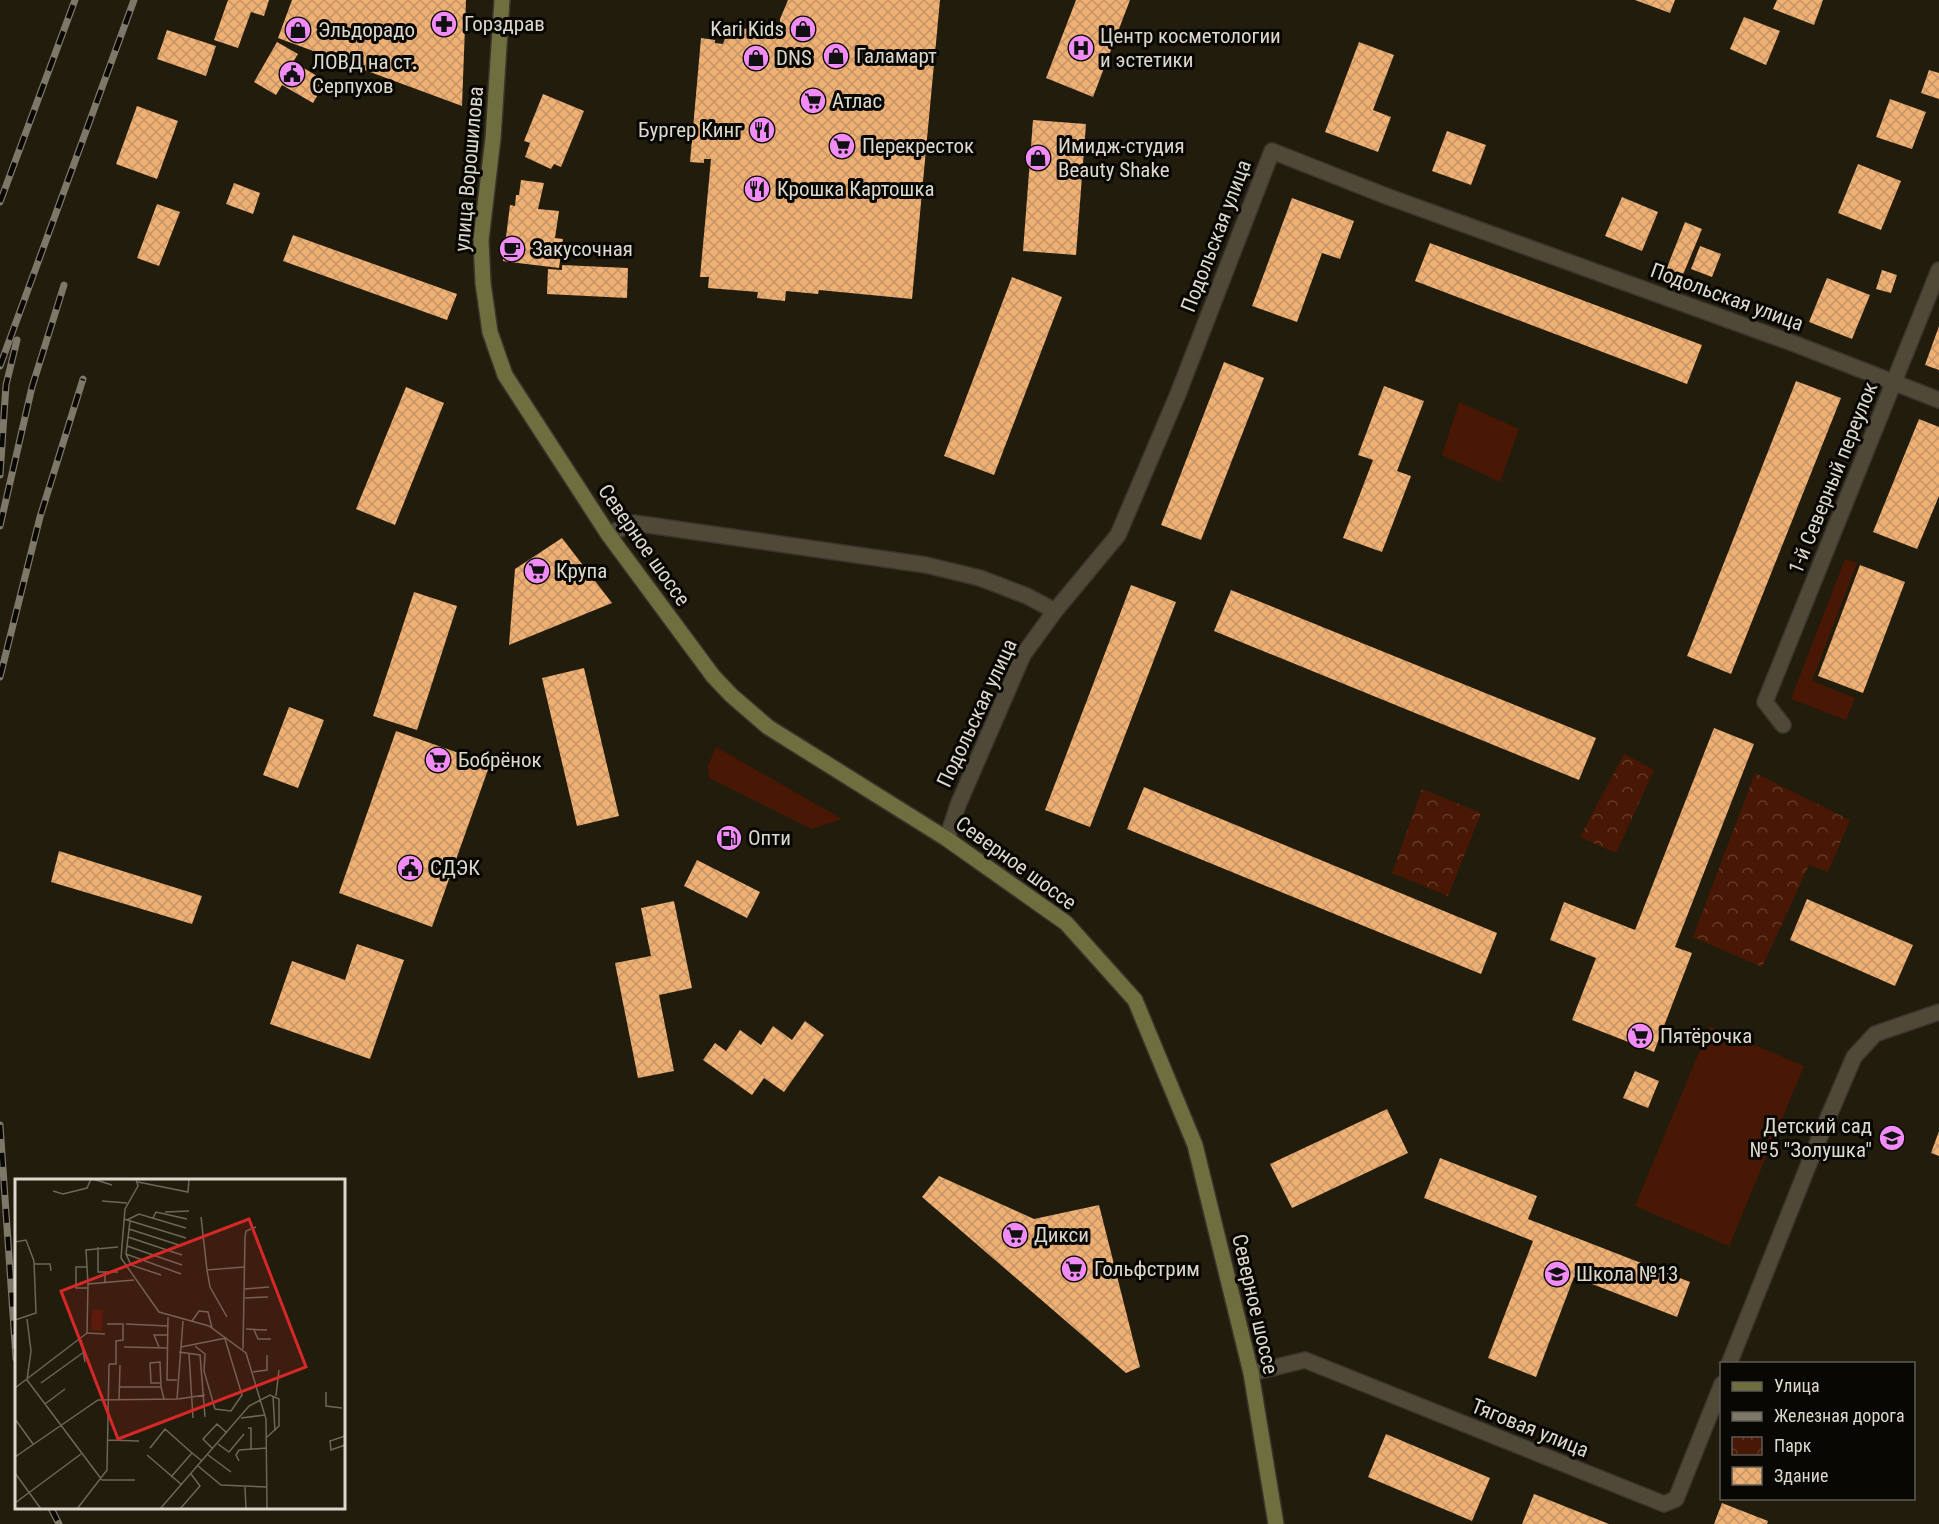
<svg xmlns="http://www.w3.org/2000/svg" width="1939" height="1524" viewBox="0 0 1939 1524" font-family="'Roboto Condensed',sans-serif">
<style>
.green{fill:#491805}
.park{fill:url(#park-crowns)}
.building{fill:url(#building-cross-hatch)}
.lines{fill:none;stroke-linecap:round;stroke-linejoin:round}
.minor-casing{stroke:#3a342d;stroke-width:18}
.tertiary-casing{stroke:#3a342d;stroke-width:18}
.secondary-casing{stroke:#3a342d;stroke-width:18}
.minor{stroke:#504938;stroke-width:15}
.tertiary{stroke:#504938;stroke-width:15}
.secondary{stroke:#6f6e3f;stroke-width:15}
.rail-casing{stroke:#7d786a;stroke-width:7}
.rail{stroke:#090703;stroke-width:4.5;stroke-dasharray:14;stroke-linecap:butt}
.labels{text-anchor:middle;stroke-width:6;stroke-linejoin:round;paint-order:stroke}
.poi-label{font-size:21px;fill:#dcd8cd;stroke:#090703;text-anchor:start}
.street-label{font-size:21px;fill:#dcd8cd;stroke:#090703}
.inset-road{fill:none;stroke:#6c6759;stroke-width:1.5}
.view{fill:#d62828;fill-opacity:0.15;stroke:#d62828;stroke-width:3}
.inset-edge{fill:none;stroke:#dcd8cd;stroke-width:3}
</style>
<defs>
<pattern id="park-crowns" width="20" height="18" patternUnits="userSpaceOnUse" patternTransform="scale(1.5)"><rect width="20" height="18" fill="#491805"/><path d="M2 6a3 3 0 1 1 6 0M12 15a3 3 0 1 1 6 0" fill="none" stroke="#633928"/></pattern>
<pattern id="building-cross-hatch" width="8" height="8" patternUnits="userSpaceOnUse" patternTransform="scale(1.5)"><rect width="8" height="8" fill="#efb074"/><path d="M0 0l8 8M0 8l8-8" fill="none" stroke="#c49466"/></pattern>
</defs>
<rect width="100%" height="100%" fill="#221c0c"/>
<path class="green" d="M1459 402 1519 429 1500 482 1442 455Z
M1845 559 1857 563 1812 681 1855 698 1846 720 1791 699Z
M716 747 842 819 812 829 709 778 708 766Z
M1710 1026 1804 1066 1729 1246 1635 1206Z"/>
<path class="park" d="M1624 754 1654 770 1616 853 1580 837Z
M1755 773 1850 820 1828 872 1809 865 1762 967 1693 937Z
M1422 789 1481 813 1448 896 1392 873Z"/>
<path class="building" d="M228 0H269L264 16 251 12 238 48 214 40Z
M292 0H466L462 106 278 38Z
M788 0H940L912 299 819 290 818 294 786 291 785 301 757 298 758 292 708 288 709 277H700L711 159H704V163L690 162 701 38 715 40V43L723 44 729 27 780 32V19Z
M1076 0H1130L1093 97 1046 78Z
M1635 0H1675L1670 13Z
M1777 0H1823L1814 25 1773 9Z
M1744 17 1780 31 1766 65 1730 49Z
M167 30 216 46 206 76 157 59Z
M277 42 298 54 293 62 326 81 313 103 282 85 276 95 254 82Z
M1359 42 1394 55 1373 110 1391 117 1378 152 1325 132Z
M1929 70 1939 73V99L1921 93Z
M543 94 584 111 561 167 554 164 551 169 525 157 530 143 524 141Z
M1890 99 1926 112 1912 149 1876 137Z
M137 106 178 121 157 179 116 164Z
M1033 120 1086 124 1076 255 1023 251Z
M1447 131 1486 145 1471 185 1432 171Z
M1858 164 1901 181 1881 230 1838 213Z
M521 180 544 183 538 209 559 211 555 238 563 239 559 268 503 261 510 205 515 206 516 195H519Z
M234 183 260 193 253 214 226 204Z
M1622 197 1658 212 1642 251 1605 236Z
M1292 198 1354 221 1340 259 1322 253 1297 322 1252 306Z
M157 204 180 212 159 266 137 258Z
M1685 222 1702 229 1682 277 1666 270Z
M293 235 457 294 447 320 283 261Z
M1430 243 1702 345 1687 384 1415 281Z
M1700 246 1721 254 1712 277 1691 269Z
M562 265 628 268 627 298 547 294 548 269 562 270Z
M1882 270 1897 275 1891 293 1876 289Z
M1012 277 1062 297 994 475 944 456Z
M1827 278 1870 295 1852 339 1809 322Z
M1939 326V370L1925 365Z
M1224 362 1264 378 1201 540 1161 525Z
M1796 381 1841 398 1731 674 1687 656Z
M1384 386 1424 401 1397 471 1411 476 1382 552 1343 538 1373 460 1358 455Z
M406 387 444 403 395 525 356 509Z
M1919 419 1939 427V496L1917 549 1873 532Z
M562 538 612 603 509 645 515 569Z
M1860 565 1905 582 1863 693 1818 676Z
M1131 585 1176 602 1090 827 1045 810Z
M1231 590 1596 738 1579 780 1214 631Z
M414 592 457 606 417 730 373 716Z
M584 668 619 816 577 826 542 678Z
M289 707 324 720 298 788 263 775Z
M1714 728 1754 744 1675 947 1692 953 1654 1052 1572 1020 1596 958 1550 940 1564 902 1635 930Z
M396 731 490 764 432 927 339 893Z
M1144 787 1497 933 1481 974 1127 829Z
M59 851 202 896 192 924 51 882Z
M697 860 760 892 747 918 684 886Z
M1807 899 1913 945 1895 986 1790 940Z
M674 901 692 988 659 995 674 1071 638 1078 615 963 651 956 641 908Z
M357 944 404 960 370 1059 270 1024 292 961 345 980Z
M805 1021 824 1035 784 1092 764 1078 752 1095 703 1060 715 1043 726 1051 740 1030 761 1045 773 1026 792 1040Z
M1635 1071 1659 1081 1648 1108 1623 1098Z
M1387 1109 1408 1153 1292 1208 1270 1164Z
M1939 1131V1156L1931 1153Z
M1440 1158 1537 1196 1528 1219 1690 1282 1677 1317 1574 1277 1536 1377 1488 1358 1533 1241 1424 1198Z
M939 1176 1034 1219 1099 1205 1140 1367 1126 1373 922 1197Z
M1386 1434 1490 1478 1472 1521 1368 1477Z
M1534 1494 1609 1524H1522Z
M1722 1503 1768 1521 1767 1524H1714Z"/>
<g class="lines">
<g class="minor-casing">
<path id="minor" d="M608 534 634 523 926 565 980 578 1027 596 1055 611
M1783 725 1765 702 1939 270
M947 839 958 805 1023 655 1055 611 1118 535 1178 394 1272 151 1386 196 1795 344 1939 400"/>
</g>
<g class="tertiary-casing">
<path id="tertiary" d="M1729 1364 1818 1141 1854 1057 1875 1034 1939 1012
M1251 1373 1305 1360 1664 1504 1676 1499 1722 1384"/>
</g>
<g class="secondary-casing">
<path id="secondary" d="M502 0 493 138 481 240 483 283 490 332 505 375 608 534 713 676 731 695 768 727 947 839 1066 923 1135 1000 1195 1145 1251 1373 1276 1524"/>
</g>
<use href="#minor" class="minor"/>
<use href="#tertiary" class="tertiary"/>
<use href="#secondary" class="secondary"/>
<g class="rail-casing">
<path id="rail" d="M0 202 75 0
M0 366 134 0
M0 475 6 385 17 340
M0 526 32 387 64 285
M0 677 40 517 83 379
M0 1125 16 1358
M51 1508 59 1524"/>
</g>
<use href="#rail" class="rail"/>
</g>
<defs>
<g id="pharmacy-disc" transform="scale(1.35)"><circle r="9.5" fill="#f18bf5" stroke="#090703"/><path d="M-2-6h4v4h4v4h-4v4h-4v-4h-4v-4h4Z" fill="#111"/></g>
<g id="shop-disc" transform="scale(1.35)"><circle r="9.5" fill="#f18bf5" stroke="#090703"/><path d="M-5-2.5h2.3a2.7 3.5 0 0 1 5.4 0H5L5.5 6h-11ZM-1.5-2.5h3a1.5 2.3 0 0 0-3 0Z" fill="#111"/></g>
<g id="hospital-disc" transform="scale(1.35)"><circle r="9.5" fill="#f18bf5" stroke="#090703"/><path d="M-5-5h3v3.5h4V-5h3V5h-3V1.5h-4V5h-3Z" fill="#111"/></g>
<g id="civic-disc" transform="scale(1.35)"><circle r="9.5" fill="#f18bf5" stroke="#090703"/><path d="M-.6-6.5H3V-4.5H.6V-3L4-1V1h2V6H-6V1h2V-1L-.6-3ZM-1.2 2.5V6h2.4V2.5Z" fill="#111"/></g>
<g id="supermarket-disc" transform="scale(1.35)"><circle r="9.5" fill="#f18bf5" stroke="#090703"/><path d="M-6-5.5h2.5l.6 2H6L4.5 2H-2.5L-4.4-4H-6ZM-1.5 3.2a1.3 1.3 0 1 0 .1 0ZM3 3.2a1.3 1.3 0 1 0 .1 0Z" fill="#111"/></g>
<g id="restaurant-disc" transform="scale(1.35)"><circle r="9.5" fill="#f18bf5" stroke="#090703"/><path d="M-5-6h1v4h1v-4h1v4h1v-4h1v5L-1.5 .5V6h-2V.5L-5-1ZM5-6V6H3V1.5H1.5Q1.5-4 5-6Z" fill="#111"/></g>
<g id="cafe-disc" transform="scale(1.35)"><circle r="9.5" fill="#f18bf5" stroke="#090703"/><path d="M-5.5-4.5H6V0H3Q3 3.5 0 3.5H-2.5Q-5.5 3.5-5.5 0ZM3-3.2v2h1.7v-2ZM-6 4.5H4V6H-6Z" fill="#111"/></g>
<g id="fuel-disc" transform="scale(1.35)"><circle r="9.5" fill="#f18bf5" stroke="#090703"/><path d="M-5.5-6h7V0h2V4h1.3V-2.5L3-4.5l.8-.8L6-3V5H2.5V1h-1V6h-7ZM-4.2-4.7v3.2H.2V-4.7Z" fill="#111"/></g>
<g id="school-disc" transform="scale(1.35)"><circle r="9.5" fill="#f18bf5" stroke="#090703"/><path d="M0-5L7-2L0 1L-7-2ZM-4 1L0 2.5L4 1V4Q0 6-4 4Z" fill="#111"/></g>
</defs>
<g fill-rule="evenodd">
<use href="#pharmacy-disc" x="444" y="24"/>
<use href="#shop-disc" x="803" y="29"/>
<use href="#shop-disc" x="298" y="30"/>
<use href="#hospital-disc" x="1081" y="48"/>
<use href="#shop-disc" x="836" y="56"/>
<use href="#shop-disc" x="756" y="58"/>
<use href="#civic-disc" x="292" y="74"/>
<use href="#supermarket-disc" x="813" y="101"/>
<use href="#restaurant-disc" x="762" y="130"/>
<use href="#supermarket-disc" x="842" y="146"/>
<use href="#shop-disc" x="1038" y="158"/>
<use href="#restaurant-disc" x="757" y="189"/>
<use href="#cafe-disc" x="512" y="249"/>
<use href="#supermarket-disc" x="537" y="571"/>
<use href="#supermarket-disc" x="438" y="760"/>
<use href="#fuel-disc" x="729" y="838"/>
<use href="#civic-disc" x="410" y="868"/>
<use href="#supermarket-disc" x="1640" y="1036"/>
<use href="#school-disc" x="1892" y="1138"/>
<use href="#supermarket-disc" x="1015" y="1235"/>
<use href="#supermarket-disc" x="1074" y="1269"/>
<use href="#school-disc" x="1557" y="1274"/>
</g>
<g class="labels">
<g class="poi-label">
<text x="464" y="31">Горздрав</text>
<text x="784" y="36" text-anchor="end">Kari Kids</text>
<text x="318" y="37">Эльдорадо</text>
<text x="1100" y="43">Центр косметологии<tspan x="1100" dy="24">и эстетики</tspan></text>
<text x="856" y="63">Галамарт</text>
<text x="776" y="65">DNS</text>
<text x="312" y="69">ЛОВД на ст.<tspan x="312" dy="24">Серпухов</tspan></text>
<text x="832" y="108">Атлас</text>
<text x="742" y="137" text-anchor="end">Бургер Кинг</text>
<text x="862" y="153">Перекресток</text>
<text x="1058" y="153">Имидж-студия<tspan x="1058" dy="24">Beauty Shake</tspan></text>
<text x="777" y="196">Крошка Картошка</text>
<text x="532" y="256">Закусочная</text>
<text x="556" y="578">Крупа</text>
<text x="458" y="767">Бобрёнок</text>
<text x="748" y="845">Опти</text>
<text x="430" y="875">СДЭК</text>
<text x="1660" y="1043">Пятёрочка</text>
<text x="1872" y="1133" text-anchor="end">Детский сад<tspan x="1872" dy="24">№5 "Золушка"</tspan></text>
<text x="1034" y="1242">Дикси</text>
<text x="1094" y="1276">Гольфстрим</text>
<text x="1576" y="1281">Школа №13</text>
</g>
<g class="street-label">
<text transform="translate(469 169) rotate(-85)" y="7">улица Ворошилова</text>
<text transform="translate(1216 236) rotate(-69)" y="7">Подольская улица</text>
<text transform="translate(1727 297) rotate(20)" y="7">Подольская улица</text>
<text transform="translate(1833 478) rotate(-68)" y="7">1-й Северный переулок</text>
<text transform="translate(644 545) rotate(55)" y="7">Северное шоссе</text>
<text transform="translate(977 713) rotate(-65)" y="7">Подольская улица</text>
<text transform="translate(1016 863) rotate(36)" y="7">Северное шоссе</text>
<text transform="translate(1255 1304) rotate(77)" y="7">Северное шоссе</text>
<text transform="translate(1530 1428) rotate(22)" y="7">Тяговая улица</text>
</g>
</g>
<g transform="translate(15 1179)">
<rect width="330" height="330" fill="#221c0c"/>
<path d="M77 131H88L87 152 76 151Z" fill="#491805"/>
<path class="inset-road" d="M78 0 97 6M121 0 123 7 110 30 106 79 144 133 194 147 231 174 251 240 252 330M123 3 173 13 174 0M38 12 48 15 72 9 76 0M87 22 112 24M150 33 174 32M186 38 192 91 229 88M138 39 141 33 172 40M109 40 171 59M112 41 124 35 171 49M115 42 111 75 166 95M114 50 167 67M113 58 167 76M0 63 11 61 19 82 21 134 0 141M112 67 167 86M83 68V93H90M111 75 116 86 146 96M20 85H35L36 92M72 88H61V109H73M192 91 195 108 212 138M90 104V93H103M73 105 71 71 103 68M230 110 254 108M230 119 253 118M153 138 152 201H162M12 140 16 172 12 201 87 301M177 142 184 132 193 133 197 149M92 145H108V161L101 162V185H94M111 145 153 147M231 150 252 151M239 151 243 160H256M72 154 73 105 119 101M72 154 90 155M66 161 70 183M180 167 190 175 189 192 200 230 216 232 227 216 210 160M109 168 153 169M144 168 139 156H153M166 168 211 159M228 170 230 58 231 52 241 48M164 173 185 176 190 238M174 175 178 239M238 193 252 191V176M26 204 69 173M145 204H136L135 184 145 183 146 208M105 208H146L149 220M0 209 72 154M311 213V227L327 229M258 217 260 252M261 217 264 191M163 220 190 216M104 221 105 186M30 225 50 210M226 239 250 236M0 240 18 265M233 249H236V270M330 257 315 262 316 271 330 266M93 261 124 262M203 265 214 273 229 255M135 269 150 250 177 274M198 270 188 260 202 245 212 254M132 276 167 306M193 276 216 293M0 278 83 221 162 220 168 142M224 282 221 276 224 271 252 269M183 287 206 306 252 308M0 294 26 330M156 298 177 274 187 282M87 301H120M230 308 231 330M0 324 66 275M62 330 92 291 94 185M145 330 234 227 255 216 264 220V247L252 258M165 330 185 307 176 295"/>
<path class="view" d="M234 40 291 188 103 260 46 112Z"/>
<rect width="330" height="330" class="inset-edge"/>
</g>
<rect x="1720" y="1362" width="195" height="138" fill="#090703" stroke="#5d5b54" stroke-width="1.5"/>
<rect x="1732" y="1382" width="30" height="9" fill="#6f6e3f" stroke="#5d5b54" stroke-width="1.5"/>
<text x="1774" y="1392" font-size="18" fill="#dcd8cd">Улица</text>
<rect x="1732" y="1412" width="30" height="9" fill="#7d786a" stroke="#5d5b54" stroke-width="1.5"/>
<text x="1774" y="1422" font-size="18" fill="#dcd8cd">Железная дорога</text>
<rect x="1732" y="1437" width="30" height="18" fill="url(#park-crowns)" stroke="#5d5b54" stroke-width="1.5"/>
<text x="1774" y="1452" font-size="18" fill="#dcd8cd">Парк</text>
<rect x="1732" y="1467" width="30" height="18" fill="url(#building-cross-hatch)" stroke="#5d5b54" stroke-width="1.5"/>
<text x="1774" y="1482" font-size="18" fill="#dcd8cd">Здание</text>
</svg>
